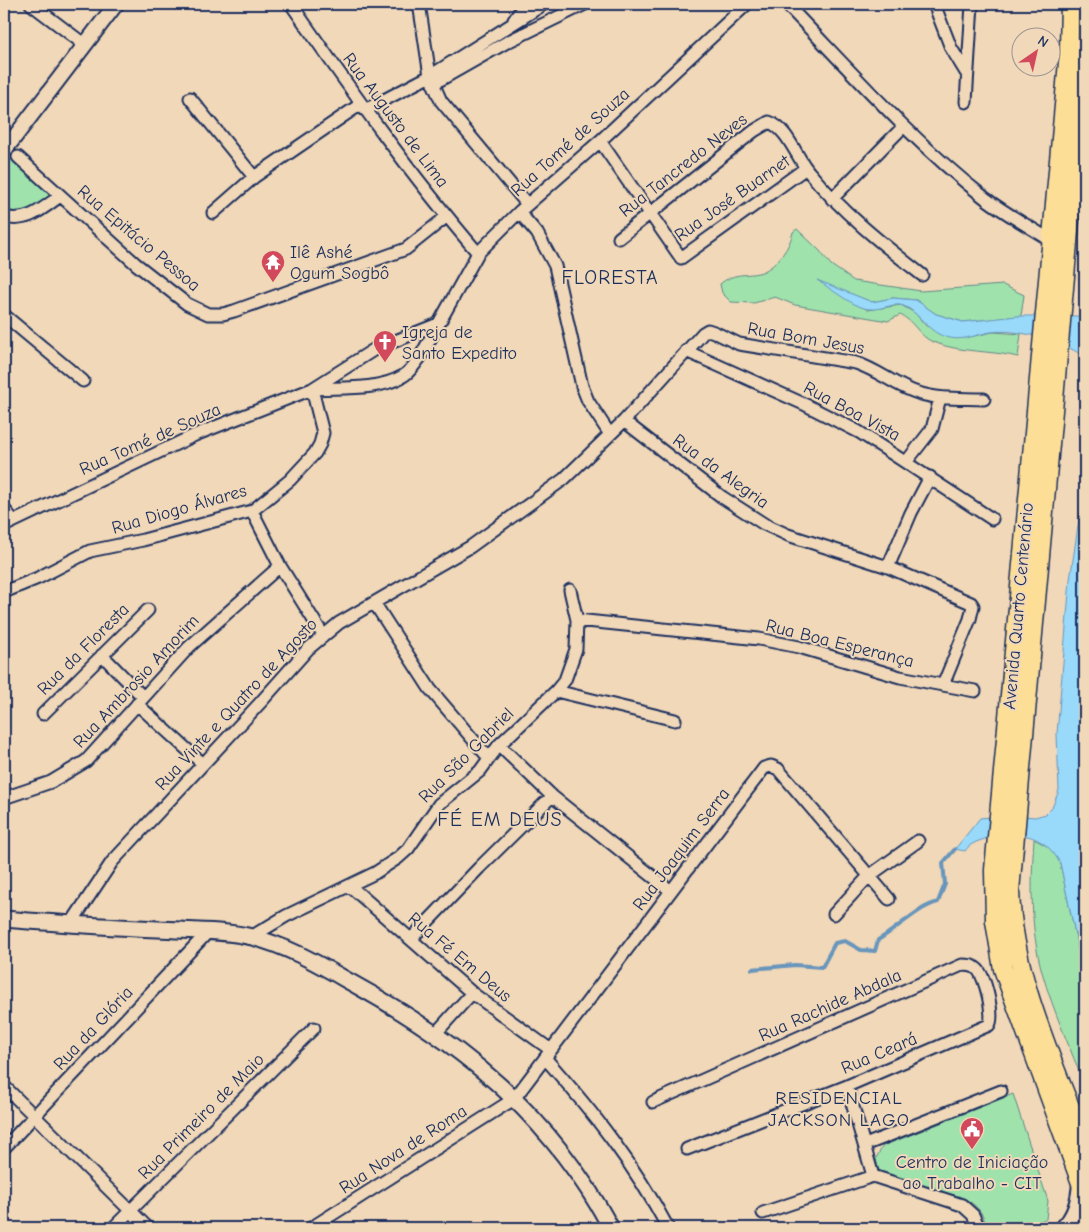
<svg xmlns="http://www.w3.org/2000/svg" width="1089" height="1232" viewBox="0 0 1089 1232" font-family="'Comic Neue',sans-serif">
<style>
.green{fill:#a0e2ac;stroke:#5e8885}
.water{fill:#99d9fa;stroke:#6795bc}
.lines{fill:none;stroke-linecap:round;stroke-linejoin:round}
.stream{stroke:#6795bc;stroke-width:4}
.minor-casing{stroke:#1b2f5e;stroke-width:15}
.tertiary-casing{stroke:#1b2f5e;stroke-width:18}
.secondary-casing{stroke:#1b2f5e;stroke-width:19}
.primary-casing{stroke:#1b2f5e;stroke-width:21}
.minor{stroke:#f1d8b8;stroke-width:11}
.tertiary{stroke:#f1d8b8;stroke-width:14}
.secondary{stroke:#f1d8b8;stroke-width:15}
.primary{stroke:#fdde96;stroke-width:18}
.labels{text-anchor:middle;stroke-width:4;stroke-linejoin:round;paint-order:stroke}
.street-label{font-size:18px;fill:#1b2f5e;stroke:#f1d8b8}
.poi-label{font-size:18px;fill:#1b2f5e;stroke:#f1d8b8;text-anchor:start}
.neighbourhood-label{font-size:19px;letter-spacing:1px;fill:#1b2f5e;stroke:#f1d8b8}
.quarter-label{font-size:20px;letter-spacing:1px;fill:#1b2f5e;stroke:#f1d8b8}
</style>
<rect width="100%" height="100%" fill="#f1d8b8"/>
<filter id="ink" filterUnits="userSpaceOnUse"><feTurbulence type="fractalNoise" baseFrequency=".02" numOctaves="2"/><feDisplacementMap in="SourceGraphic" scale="10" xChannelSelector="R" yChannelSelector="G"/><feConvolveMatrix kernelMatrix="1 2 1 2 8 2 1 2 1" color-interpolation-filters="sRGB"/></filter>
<g filter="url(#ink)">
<path class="green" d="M9 158 52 195C39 207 22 219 4 213V164Z
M797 229 820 251 831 265 854 281 921 291 1003 285 1024 295 1021 316 963 322 936 314 916 300 893 298 872 302 820 282 868 310 901 305 915 313 926 326 969 337 993 332 1021 334 1018 357C990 350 961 353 933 342 918 336 914 320 900 315L888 321 795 305 775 297 754 303 731 302 722 293 720 284C736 271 745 277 762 272 777 266 790 247 793 232Z
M1034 839 1052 849 1060 863 1085 980V1087C1071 1049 1053 1011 1042 972 1030 928 1031 883 1034 839Z
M1013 1094 1048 1201 1046 1219 1019 1228H986C982 1179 896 1197 878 1168L876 1158 883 1146Z
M1084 1211 1085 1228H1073Z"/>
<path class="water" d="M817 280 872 302 893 298 916 300 936 314 963 322 1017 316H1085V357C1064 342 1018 328 991 332 978 334 964 341 950 338 926 334 918 308 900 305 891 304 880 310 870 309 856 309 830 288 817 280Z
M1085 479V980L1060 863C1044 834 1019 830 988 838 979 841 970 843 965 851L955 849 980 818 1010 815 1035 817 1046 814 1052 808 1059 790 1057 734 1070 580Z"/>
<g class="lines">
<path class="stream" d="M752 969 795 965 822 967 835 943 845 941 861 950 875 951 878 940C897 929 918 907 938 902L945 884 943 863 955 849"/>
<g class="minor-casing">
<path id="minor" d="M31 4 85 45
M291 4C350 89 410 174 478 253
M421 4 420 10 430 76 441 101 527 204
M786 4C850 70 912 141 985 198 1006 214 1030 227 1052 241
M934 4 951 48 967 74
M514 20 525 4
M433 84 507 42 585 4
M190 98 254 177
M966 102 972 4
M365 110 430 76 544 4
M600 141 681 258 806 168
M18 157 136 264 187 304 208 314H223L234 311 406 249 446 217
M832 199 904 126
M519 212 537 233 555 266 582 386 588 401 609 433
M213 213 254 177 361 104
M4 217C28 223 42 209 60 196
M619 238 754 131 769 122C788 129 796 157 809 172 842 212 881 243 922 275
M4 315 83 381
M686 351 806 405 859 432 992 519
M312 389C340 387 378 391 403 376 410 372 414 365 419 359L478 253 519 212 600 141 747 4
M624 421 722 497 764 524 788 535 888 567 971 603 973 606 970 619 943 685
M907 461 932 429 940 398
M4 509 14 521
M252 511 280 566 323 635
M4 526 195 435 312 389 375 349 438 324
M888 567 911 513 930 477
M4 592 38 578 90 551 143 540 252 511 290 480 315 453 320 444 323 433 312 389
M375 604 430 689 488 757
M577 620 759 639 799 647 900 677 975 691
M102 655 143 697
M556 691 675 720
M137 704 203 764
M43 714 148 610
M499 745 552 796 671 891
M4 798 51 782 86 761 189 647 280 566
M350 886 472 993 551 1050
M834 914 869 876 918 841
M70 925 112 862 260 703 308 649 339 623 470 547 564 479 624 421 703 333 708 330 714 332 739 344 856 363C878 370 897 387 918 393 940 400 962 398 984 399
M251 937 286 916 375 873 398 858 408 849 439 804 480 771 499 745 556 691 565 680 576 649 577 620 570 590
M411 939 479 868 552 796
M436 1033 472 993
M545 1058C593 1112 634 1164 668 1228
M4 1086 148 1228
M847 1086 873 1176
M653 1102 962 965C968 965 973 965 977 969 985 975 995 1017 989 1025L847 1086 687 1149
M865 1145 1001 1091
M4 1148 208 932
M763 1213 873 1176 962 1205 973 1215 979 1228
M113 1228 314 1028
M311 1228 514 1099 764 768 771 766 778 769 889 899"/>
</g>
<g class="tertiary-casing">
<path id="tertiary" d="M4 151 116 4
M1062 1228C1076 1216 1079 1198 1080 1182"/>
</g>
<g class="secondary-casing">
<path id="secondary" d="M4 919C55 923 107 927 158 929 189 931 222 930 252 937 288 946 320 965 352 983 463 1044 550 1115 611 1228"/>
</g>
<g class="primary-casing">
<path id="primary" d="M1070 4 1069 51 994 870 995 921 1003 969 1085 1194
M1085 53 1010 891C1013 979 1055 1064 1085 1146"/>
</g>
<use href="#minor" class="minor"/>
<use href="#tertiary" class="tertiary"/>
<use href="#secondary" class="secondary"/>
<use href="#primary" class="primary"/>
</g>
</g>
<defs>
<g id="temple-pin" transform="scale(1.25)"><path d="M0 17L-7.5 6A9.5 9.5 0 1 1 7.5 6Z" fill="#d1495b" stroke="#f1d8b8"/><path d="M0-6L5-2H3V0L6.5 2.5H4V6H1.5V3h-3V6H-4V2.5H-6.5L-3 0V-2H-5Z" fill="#fff"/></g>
<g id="church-pin" transform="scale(1.25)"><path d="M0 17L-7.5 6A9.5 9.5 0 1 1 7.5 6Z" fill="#d1495b" stroke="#f1d8b8"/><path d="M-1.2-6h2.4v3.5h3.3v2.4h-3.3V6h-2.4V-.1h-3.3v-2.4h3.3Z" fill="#fff"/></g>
<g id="civic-pin" transform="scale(1.25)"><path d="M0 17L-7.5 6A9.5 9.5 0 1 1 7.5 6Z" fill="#d1495b" stroke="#f1d8b8"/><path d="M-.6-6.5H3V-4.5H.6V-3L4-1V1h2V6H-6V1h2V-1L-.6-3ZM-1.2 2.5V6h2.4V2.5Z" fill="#fff"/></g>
</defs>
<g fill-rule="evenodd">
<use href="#temple-pin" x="273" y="262"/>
<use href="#church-pin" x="385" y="342"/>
<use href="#civic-pin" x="972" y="1129"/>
</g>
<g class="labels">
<g class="street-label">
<text transform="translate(396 120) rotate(53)" y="6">Rua Augusto de Lima</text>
<text transform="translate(570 142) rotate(-42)" y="6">Rua Tomé de Souza</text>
<text transform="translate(683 165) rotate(-38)" y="6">Rua Tancredo Neves</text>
<text transform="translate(732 198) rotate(-35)" y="6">Rua José Buarnet</text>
<text transform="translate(139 238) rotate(40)" y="6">Rua Epitácio Pessoa</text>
<text transform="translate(806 338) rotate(10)" y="6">Rua Bom Jesus</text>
<text transform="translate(852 411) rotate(28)" y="6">Rua Boa Vista</text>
<text transform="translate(150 439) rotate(-24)" y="6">Rua Tomé de Souza</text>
<text transform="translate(721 471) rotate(36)" y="6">Rua da Alegria</text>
<text transform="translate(179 509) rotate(-16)" y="6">Rua Diogo Álvares</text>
<text transform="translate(1018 606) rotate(-85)" y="6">Avenida Quarto Centenário</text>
<text transform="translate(840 643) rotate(14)" y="6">Rua Boa Esperança</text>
<text transform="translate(83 649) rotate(-45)" y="6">Rua da Floresta</text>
<text transform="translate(136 681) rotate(-47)" y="6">Rua Ambrosio Amorim</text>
<text transform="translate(236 704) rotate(-47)" y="6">Rua Vinte e Quatro de Agosto</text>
<text transform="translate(466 755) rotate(-45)" y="6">Rua São Gabriel</text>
<text transform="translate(681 849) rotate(-53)" y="6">Rua Joaquim Serra</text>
<text transform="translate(460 957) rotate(40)" y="6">Rua Fé Em Deus</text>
<text transform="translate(830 1005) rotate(-24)" y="6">Rua Rachide Abdala</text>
<text transform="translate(93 1028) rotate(-47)" y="6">Rua da Glória</text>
<text transform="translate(879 1053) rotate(-23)" y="6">Rua Ceará</text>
<text transform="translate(201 1116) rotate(-45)" y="6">Rua Primeiro de Maio</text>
<text transform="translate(403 1149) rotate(-33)" y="6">Rua Nova de Roma</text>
</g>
<g class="poi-label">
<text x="290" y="258">Ilê Ashé<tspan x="290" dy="21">Ogum Sogbô</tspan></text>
<text x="402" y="338">Igreja de<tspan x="402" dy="21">Santo Expedito</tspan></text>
<text x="972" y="1168" text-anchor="middle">Centro de Iniciação<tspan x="972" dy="21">ao Trabalho - CIT</tspan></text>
</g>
<g class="neighbourhood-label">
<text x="839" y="1104">RESIDENCIAL<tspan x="839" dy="22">JACKSON LAGO</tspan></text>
</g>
<g class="quarter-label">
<text x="610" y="284">FLORESTA</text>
<text x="500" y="826">FÉ EM DEUS</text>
</g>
</g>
<rect width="1089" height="1232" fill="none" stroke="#f1d8b8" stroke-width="20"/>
<rect x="10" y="10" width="1069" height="1212" fill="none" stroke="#1b2f5e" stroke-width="2" filter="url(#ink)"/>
<g transform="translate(1036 52) rotate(34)"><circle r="24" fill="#f1d8b8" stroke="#9b9494"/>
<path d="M0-4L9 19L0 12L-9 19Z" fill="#d1495b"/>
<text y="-8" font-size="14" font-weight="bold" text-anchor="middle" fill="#1b2f5e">N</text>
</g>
</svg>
